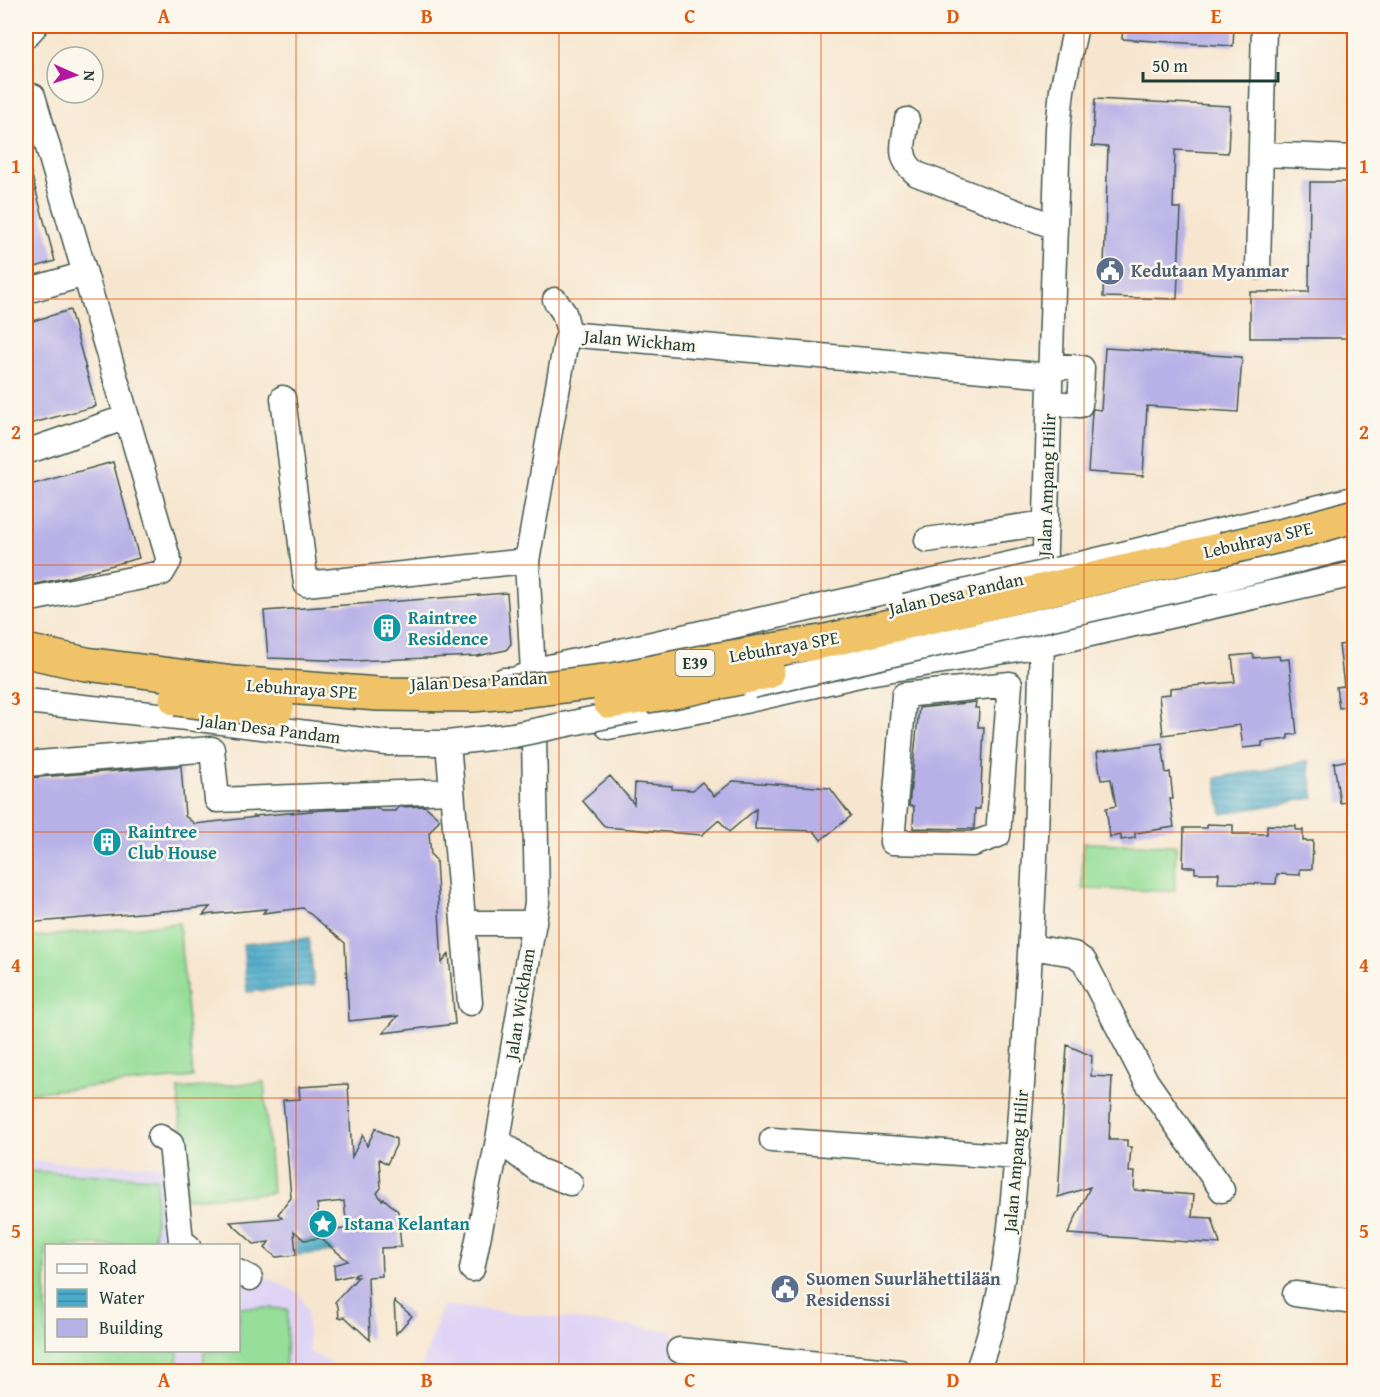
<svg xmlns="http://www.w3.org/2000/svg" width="1380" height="1397" viewBox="0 0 1380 1397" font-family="'Gentium Book Plus',serif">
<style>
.built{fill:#dfd4f5}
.pitch{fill:#96de99;stroke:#5a8e66;stroke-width:1.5}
.water{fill:url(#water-rules);stroke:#35747f;stroke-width:1.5}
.building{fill:#b8b1e7;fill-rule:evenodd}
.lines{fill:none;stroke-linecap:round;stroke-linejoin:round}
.minor-casing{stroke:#3f564b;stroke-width:27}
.minor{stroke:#fff;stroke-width:24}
.minor-bridge-casing{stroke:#3f564b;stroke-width:27;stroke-linecap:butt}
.highway-bridge-casing{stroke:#3f564b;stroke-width:36;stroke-linecap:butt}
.minor-bridge{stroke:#fff;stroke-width:24}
.highway-bridge{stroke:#f0c369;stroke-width:33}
.grid{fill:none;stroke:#de580e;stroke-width:1.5;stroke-opacity:0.55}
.labels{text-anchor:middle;stroke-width:5;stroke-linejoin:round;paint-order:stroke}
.shield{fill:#fbf7ec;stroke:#61756b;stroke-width:1.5}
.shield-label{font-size:16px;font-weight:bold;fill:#1f3d34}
.service-label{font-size:18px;font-weight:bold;fill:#4e5e75;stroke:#fbf7ec;text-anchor:start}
.street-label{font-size:18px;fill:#1f3d34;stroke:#fbf7ec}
.culture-label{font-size:18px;font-weight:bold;fill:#0d838f;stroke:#fbf7ec;text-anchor:start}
.neatline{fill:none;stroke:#de580e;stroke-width:2}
.grid-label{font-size:20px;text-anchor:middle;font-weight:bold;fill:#de580e}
</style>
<defs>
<pattern id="water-rules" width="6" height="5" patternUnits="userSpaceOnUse" patternTransform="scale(1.5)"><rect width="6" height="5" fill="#4baaca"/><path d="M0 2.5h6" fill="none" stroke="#3e8ca5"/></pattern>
</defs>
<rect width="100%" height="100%" fill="#fbf7ec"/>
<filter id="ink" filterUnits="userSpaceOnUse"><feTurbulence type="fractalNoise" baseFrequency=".0167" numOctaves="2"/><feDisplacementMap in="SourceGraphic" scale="12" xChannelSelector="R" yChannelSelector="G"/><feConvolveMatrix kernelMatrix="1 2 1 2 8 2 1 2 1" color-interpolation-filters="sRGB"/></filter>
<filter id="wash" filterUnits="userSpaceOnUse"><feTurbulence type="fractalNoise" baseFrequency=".008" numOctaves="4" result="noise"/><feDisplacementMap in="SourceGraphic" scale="24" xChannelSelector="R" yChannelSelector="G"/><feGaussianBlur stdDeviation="1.35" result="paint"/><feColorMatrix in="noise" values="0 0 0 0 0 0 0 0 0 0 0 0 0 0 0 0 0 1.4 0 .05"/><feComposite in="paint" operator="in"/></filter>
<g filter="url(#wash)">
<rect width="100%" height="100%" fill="#f6e6cf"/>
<path class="built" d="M26 1161 162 1166 188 1238 203 1245 46 1246V1350H238L239 1263 299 1293 307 1310 309 1352 346 1371 26 1372Z
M443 1305 673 1331 674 1356 771 1371 420 1372Z"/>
<path class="pitch" d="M1083 843 1176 845 1175 891 1082 889Z
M179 923 193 1077 26 1093V938Z
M264 1082 272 1193 186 1199 178 1089Z
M26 1171 157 1178 154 1245 46 1246V1350L178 1351 177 1371H26Z
M239 1307 288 1309 285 1371H203L204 1351 238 1350Z"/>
<path class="water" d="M1308 761 1314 798 1222 814 1216 778Z
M309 938 314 986 247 992 243 944Z
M336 1237 337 1251 297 1255 296 1241Z"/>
<g id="blocks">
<path class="building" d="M1123 26H1234L1233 46 1122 39Z
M1095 99 1230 106 1228 153 1175 150 1173 208H1181L1177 299 1103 297 1108 147 1092 146Z
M26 169H30L55 261 26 270Z
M1310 182H1354V338H1250V292H1309Z
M70 310 96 406 26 425V323Z
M1105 348 1242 357 1238 412 1147 406 1143 476 1088 472 1092 412 1093 409 1101 410Z
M113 462 139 558 69 577 26 586V486Z
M507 593 511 644 506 650 477 656 353 661 268 658 264 611Z
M1354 643V706L1339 708 1336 687 1344 686 1339 645Z
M1253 654 1254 658 1279 656 1280 660 1289 659 1297 734 1288 735V739L1262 742V746L1243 748 1240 725 1163 735 1159 695 1170 694V688L1235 682 1232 656Z
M976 702 975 708H979L978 727H984L980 809H975L974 829 913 828 914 806H909L919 708Z
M1162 743 1166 773 1170 772 1173 799H1170L1174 827 1135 833V838L1121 840V835L1110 837 1106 808 1116 806 1111 779 1101 780 1097 752Z
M1354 759V801L1340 803 1334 763Z
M181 766 185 816 195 824 256 817 254 816 323 810 378 808 381 811H395L398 807 425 806 440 819 429 833 431 855 436 860 442 963 449 954 455 1024 383 1033 398 1016 349 1021 345 943 303 908 263 913 266 909 203 915 210 907 26 923V778Z
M610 776 634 804 635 783 672 786V789L693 790 702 782 714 796 733 781 830 788 851 816 821 840 814 831 755 829 756 809 729 832 719 820 702 835 605 827 582 800Z
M1207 824 1233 825V834H1267V825L1296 826V830H1303V841H1313L1312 869H1300V875L1277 874 1276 884 1218 883 1219 873H1195V867H1183L1184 828H1207Z
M1067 1045 1092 1056 1091 1076 1112 1077 1109 1140H1127V1147H1131L1129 1172H1135L1134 1190 1194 1195 1192 1217 1212 1218 1220 1244 1068 1234 1090 1187 1058 1197Z
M348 1084 352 1157 363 1135 367 1146 376 1127V1129L396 1139V1145L387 1164 379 1159 381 1188 377 1193 382 1200 384 1199 398 1211 401 1247 381 1248 382 1276 368 1277 370 1340 345 1317 339 1318 338 1306 335 1302 358 1277H354L357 1274 335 1279 334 1265 348 1261 320 1238 304 1240 294 1231 296 1255 276 1257 265 1248 269 1242 254 1244 230 1222 282 1218 278 1214 291 1198 283 1100 300 1099 299 1087ZM344 1201 347 1229 320 1231 317 1204Z
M394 1301 412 1316 396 1334Z"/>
</g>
</g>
<g filter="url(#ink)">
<use href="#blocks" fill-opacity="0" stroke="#3f564b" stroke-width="1.5"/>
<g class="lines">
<g class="minor-casing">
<path id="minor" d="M26 36 35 26
M26 98 33 96 169 561 162 573 26 600
M907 120C904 143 896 158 917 174L1055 227
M1261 154 1354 158
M1258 267 1264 26
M26 291 85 274
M555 300 564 313 570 336
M283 398 306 584 527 561
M1050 403 1080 405 1082 368 1051 365
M26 452 127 417
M1207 534 1354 499
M927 540 1046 523
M1215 581 1354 546
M533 673 527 561 566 341 570 336 578 335 1051 376
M504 680H514L545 668 1045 556
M1010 684 998 835 973 844 892 842 904 695Z
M26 701 206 720 386 743H448L514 735 534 736
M608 727 709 709 868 673 1042 645 1354 574
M448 743 470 1003
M26 764 212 749 217 800 452 791
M463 923H534
M1031 947 1074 954 1084 961 1146 1081 1222 1190
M160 1137 171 1144 181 1241 188 1246
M498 1140 538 1170 570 1183
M772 1140 1017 1157
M472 1269 498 1140 537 903 534 736
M238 1272 250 1278
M1295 1294 1354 1302
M679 1350 900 1372
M977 1372C1010 1284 1014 1192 1021 1099 1027 1011 1032 924 1036 836L1058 128 1062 90 1076 26"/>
</g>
<use href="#minor" class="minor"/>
<g class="minor-bridge-casing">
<path id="minor-bridge" d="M905 606 1207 534
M752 686 1215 581
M514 735 636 710"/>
</g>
<g class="highway-bridge-casing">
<path id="highway-bridge" d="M26 651 86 664 234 683 378 694 472 695 520 691 613 680 708 661 821 642 1305 530 1354 516
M176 699 231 706 277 708
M610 702 673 692 768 672"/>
</g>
<use href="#minor-bridge" class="minor-bridge"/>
<use href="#highway-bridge" class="highway-bridge"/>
</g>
</g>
<path class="grid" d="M296 26V1372M559 26V1372M821 26V1372M1084 26V1372M26 299H1354M26 565H1354M26 832H1354M26 1098H1354"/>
<defs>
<g id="civic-disc" transform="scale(1.5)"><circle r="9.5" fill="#5c6f8a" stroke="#fbf7ec"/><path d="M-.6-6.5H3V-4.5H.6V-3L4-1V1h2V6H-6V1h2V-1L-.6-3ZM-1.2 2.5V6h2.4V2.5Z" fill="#fff"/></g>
<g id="building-disc" transform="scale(1.5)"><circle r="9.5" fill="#0f9aa8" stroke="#fbf7ec"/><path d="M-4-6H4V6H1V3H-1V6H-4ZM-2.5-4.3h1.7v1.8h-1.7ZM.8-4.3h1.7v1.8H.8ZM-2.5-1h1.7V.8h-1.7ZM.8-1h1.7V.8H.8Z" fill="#fff"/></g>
<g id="sight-disc" transform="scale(1.5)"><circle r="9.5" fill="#0f9aa8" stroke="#fbf7ec"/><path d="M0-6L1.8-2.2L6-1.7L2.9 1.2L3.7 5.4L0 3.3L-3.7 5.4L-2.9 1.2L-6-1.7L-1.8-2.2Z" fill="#fff"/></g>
</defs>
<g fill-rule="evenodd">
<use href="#civic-disc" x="1110" y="271"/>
<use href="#building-disc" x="387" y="628"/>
<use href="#building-disc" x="107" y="842"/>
<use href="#sight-disc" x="323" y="1224"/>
<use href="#civic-disc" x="785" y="1289"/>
</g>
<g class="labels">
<rect class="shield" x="675.5" y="650" width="39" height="26" rx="4.5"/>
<g class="shield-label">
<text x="695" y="669">E39</text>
</g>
<g class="service-label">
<text x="1131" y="277">Kedutaan Myanmar</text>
<text x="806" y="1285">Suomen Suurlähettilään<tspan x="806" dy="21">Residenssi</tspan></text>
</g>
<g class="street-label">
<text transform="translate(640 341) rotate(5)" y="6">Jalan Wickham</text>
<text transform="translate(1047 485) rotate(-88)" y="6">Jalan Ampang Hilir</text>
<text transform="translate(1258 540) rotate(-13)" y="6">Lebuhraya SPE</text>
<text transform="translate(956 594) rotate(-13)" y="6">Jalan Desa Pandan</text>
<text transform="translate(784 647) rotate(-10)" y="6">Lebuhraya SPE</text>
<text transform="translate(479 681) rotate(-3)" y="6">Jalan Desa Pandan</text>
<text transform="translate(302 689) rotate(4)" y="6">Lebuhraya SPE</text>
<text transform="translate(270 729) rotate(7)" y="6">Jalan Desa Pandam</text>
<text transform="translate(520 1004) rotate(-81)" y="6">Jalan Wickham</text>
<text transform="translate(1016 1161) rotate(-85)" y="6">Jalan Ampang Hilir</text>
</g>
<g class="culture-label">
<text x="408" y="624">Raintree<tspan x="408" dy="21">Residence</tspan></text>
<text x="128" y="838">Raintree<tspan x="128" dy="21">Club House</tspan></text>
<text x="344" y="1230">Istana Kelantan</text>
</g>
</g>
<rect width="1380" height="1397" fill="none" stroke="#fbf7ec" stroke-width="66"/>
<rect x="45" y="1244" width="195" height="108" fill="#fbf7ec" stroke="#a3ada2" stroke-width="1.5"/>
<rect x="57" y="1264" width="30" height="9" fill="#ffffff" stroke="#a3ada2" stroke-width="1.5"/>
<text x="99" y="1274" font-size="18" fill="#1f3d34">Road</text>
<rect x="57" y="1289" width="30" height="18" fill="url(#water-rules)" stroke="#a3ada2" stroke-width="1.5"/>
<text x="99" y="1304" font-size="18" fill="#1f3d34">Water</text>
<rect x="57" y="1319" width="30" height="18" fill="#b8b1e7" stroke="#a3ada2" stroke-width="1.5"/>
<text x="99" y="1334" font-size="18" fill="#1f3d34">Building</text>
<g transform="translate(75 75) rotate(93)"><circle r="28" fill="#fbf7ec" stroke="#a3ada2" stroke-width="1.5"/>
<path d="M0-4.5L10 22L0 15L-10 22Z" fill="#b5179e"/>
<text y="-9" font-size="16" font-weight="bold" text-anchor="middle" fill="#1f3d34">N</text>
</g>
<path d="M1143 72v9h135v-9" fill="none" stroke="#1f3d34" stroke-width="3"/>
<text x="1152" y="72" font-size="18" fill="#1f3d34" stroke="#fbf7ec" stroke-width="4.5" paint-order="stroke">50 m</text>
<rect x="33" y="33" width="1314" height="1331" class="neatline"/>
<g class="grid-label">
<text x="164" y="23">A</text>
<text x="427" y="23">B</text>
<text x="690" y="23">C</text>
<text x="953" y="23">D</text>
<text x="1216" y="23">E</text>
<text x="16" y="173">1</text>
<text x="1364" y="173">1</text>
<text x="16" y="439">2</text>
<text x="1364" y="439">2</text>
<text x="16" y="705">3</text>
<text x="1364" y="705">3</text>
<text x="16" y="972">4</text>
<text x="1364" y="972">4</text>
<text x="16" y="1238">5</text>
<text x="1364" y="1238">5</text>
<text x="164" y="1387">A</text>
<text x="427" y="1387">B</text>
<text x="690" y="1387">C</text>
<text x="953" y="1387">D</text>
<text x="1216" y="1387">E</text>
</g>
</svg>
